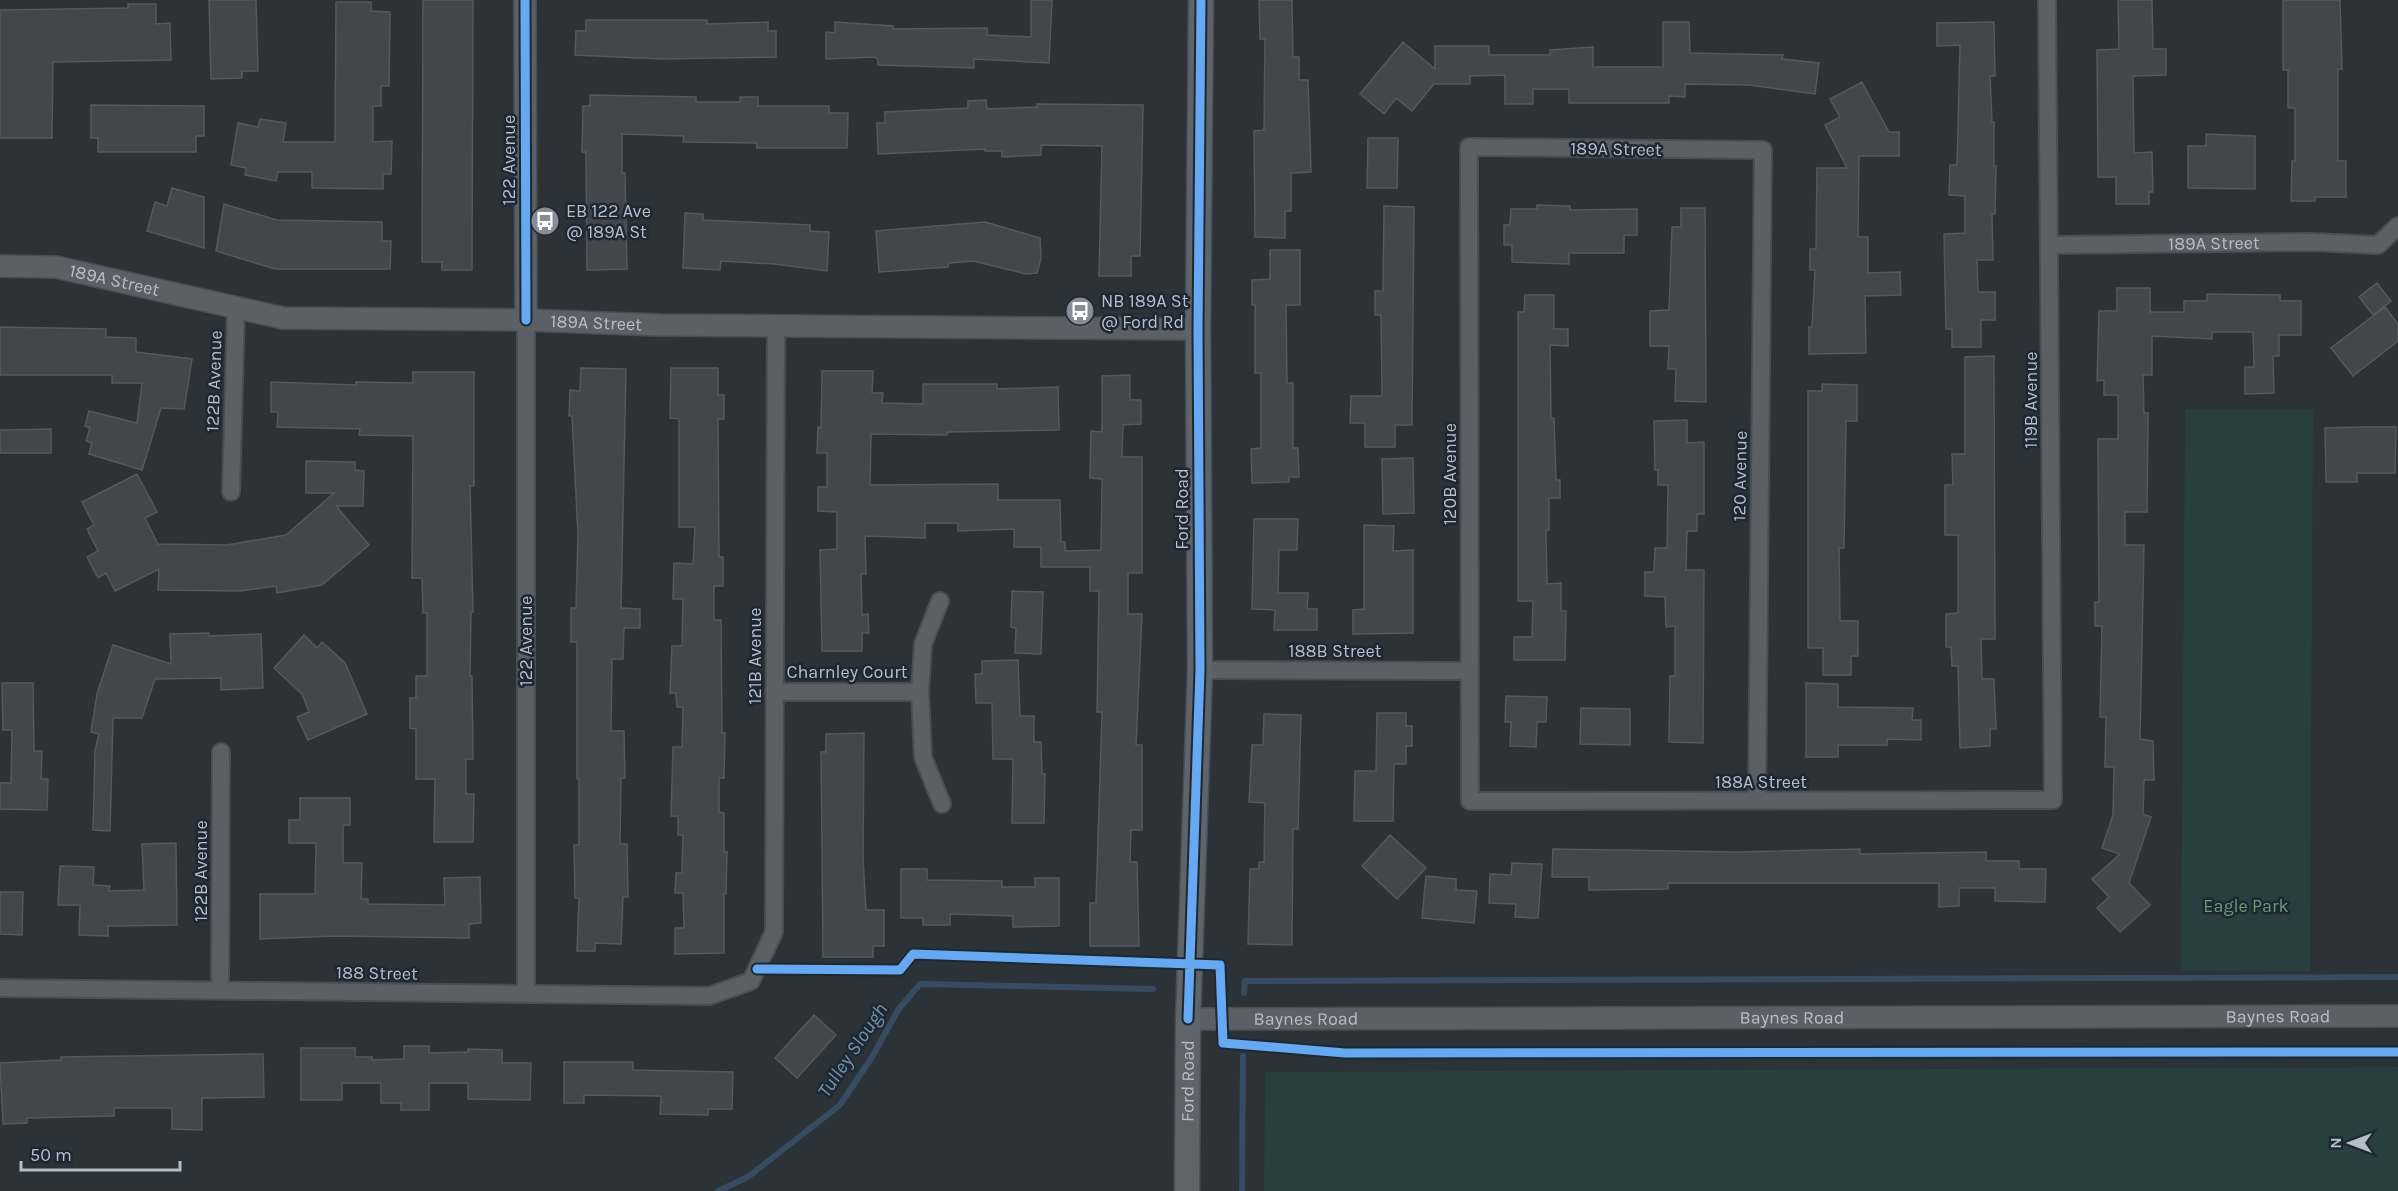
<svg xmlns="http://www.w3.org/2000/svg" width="2398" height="1191" viewBox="0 0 2398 1191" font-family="Karla,sans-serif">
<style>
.green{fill:#283e3f}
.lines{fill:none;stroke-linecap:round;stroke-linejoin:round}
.stream{stroke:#384c61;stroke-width:6}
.building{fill:#42474d;stroke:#53595f;stroke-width:1.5}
.minor-casing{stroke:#494e53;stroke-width:20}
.tertiary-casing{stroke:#494e53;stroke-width:24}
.secondary-casing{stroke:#494e53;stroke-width:27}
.minor{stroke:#5b6066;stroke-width:16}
.tertiary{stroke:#5b6066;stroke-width:21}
.secondary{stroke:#5f646b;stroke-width:24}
.cycleway-casing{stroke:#1e2833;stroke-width:13}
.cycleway{stroke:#66a8f1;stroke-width:9}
.labels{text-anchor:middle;stroke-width:5;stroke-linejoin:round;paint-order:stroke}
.street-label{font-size:18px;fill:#b5bec9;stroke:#1e2833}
.poi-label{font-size:18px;fill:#b5bec9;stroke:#1e2833;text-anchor:start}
.park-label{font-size:18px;fill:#6d9973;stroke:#1e2833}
.water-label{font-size:20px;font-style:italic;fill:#7692ab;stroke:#1e2833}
</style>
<rect width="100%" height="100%" fill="#2b3238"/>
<path class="green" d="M2185 409 2313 410 2310 971H2181Z
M2398 1067V1191H1264L1265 1072Z"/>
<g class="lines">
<path class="stream" d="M1244 993 1245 981 2398 977
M718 1191 748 1177 840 1105 872 1057 898 1010 920 984 1153 989
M1242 1191 1243 1056"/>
</g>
<path class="building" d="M209 0H256L258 71H242V78L211 79Z
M423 0H473L472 270H442V262H422Z
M1031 0H1052L1049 63 974 59V68L878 65V59L874 57 826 59V32L835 33V22L893 26V29L987 28V35L1031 37Z
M1259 0H1292L1293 57H1299V80H1308L1311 172 1291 173V211H1285V238L1255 237 1254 131 1264 130 1265 39H1260Z
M2118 0H2152L2153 49H2166V75L2133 76 2134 153 2152 152 2153 192H2149V204H2116V177H2098L2097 50 2119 49Z
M2283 0H2340L2342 69H2338V161H2346V197H2315V201H2291L2292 161H2295V108H2288V70H2283Z
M336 2H371V11L390 12 389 86H381V106H373V142L392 141 391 174H383V189L312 188V172H278L276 181 245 175 246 168 231 165 238 123 258 127 260 119 286 123 283 142H335Z
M128 4H156V24L170 23 171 60 53 62 52 138H0V10L128 8Z
M586 20H707V24L768 22V31H776V57L661 59 575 55 576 31H586Z
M1663 22H1689L1690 53 1783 55 1782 59 1819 63 1815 94 1749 85 1685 84V97L1669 96V103H1569V89H1533V104H1505V75L1470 76V84H1434L1412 111 1396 98 1384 114 1360 94 1403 42 1435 69V46H1489V55H1550V50L1593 47V67H1663Z
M1994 22 1995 76H1990L1992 122H1994V166H1996L1995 214H1992L1993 260H1977L1978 292H1995V320H1981V347H1952V329H1946L1944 234 1965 233V196L1949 195 1950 165H1957L1960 45 1937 46V23Z
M1862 82 1889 132H1899V156H1859L1858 237H1868V273L1900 272 1901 295 1865 296 1866 353 1809 354V327H1812L1815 270H1810V249H1816L1817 168H1847L1825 125 1840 117 1830 99Z
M590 95 696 97V102H740V97H758V106H829V113H848L847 148H757V143L683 142 684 136 622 134V173H625L627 269 587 270 586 152H582L583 106H590Z
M986 100 987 109 1037 107V104L1143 105 1140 256H1131V276H1099L1102 146 1041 145V155L1002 157V151H985V149L878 154 877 123H885V112L968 108V101Z
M91 105 204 106V136H196V152H98V138H91Z
M2206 134 2255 136V189L2188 188V146H2206Z
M1368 138H1398L1397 188H1367Z
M172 188 204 197V248L147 231 155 202 167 206Z
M224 204 277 220 382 222V241H391L390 269H275L216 251Z
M1537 205 1570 206V210L1637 209V235H1624V253H1569V264L1512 262V245H1504V225H1510L1511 209H1537Z
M1384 206 1414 207 1412 425H1395V447H1365V423H1350L1351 396H1382L1381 315H1375V291H1383Z
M1681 208H1705L1706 402 1675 401 1676 369H1668L1669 346H1650V311L1669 310 1672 227H1681Z
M685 213 703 214V220L810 225V231L829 232 827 271 775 264 721 261 720 270 683 268Z
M985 222 1040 238 1041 258 1037 273 1026 274 973 261 949 263 948 267 879 272 876 231Z
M1270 250H1300V305H1286L1287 383H1293V448H1298L1299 477H1289V482L1252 483 1251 449 1261 448V373H1255V305H1252V280L1270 279Z
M2377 283 2391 301 2373 315 2359 297Z
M2117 288H2150V312H2184V301H2207V294L2280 295V301H2301V335H2279V356H2273L2274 393 2245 394V367H2254L2253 332H2212V339L2152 336V375H2143L2144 413H2148L2147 512H2125V545H2144L2140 739 2153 741 2154 780H2144L2143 814 2151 817 2129 883 2150 905 2120 932 2097 908 2109 897 2092 879 2120 854 2102 848 2113 815 2114 767H2105L2106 717H2100L2102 626H2095V602H2099L2098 439H2118V395H2104V380L2097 381 2099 311H2117Z
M1525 295H1554V329H1568V346L1550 345 1551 418H1554L1556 480H1560V498H1549V530H1546L1547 584 1561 583V611H1566L1565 660H1514V637H1532L1533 601H1518V312H1524Z
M2385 307 2398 324V341L2353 376 2331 348Z
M0 327 106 329V337L136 338V352L192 359 184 409 161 408 142 470 89 454 92 443 86 441 90 428 85 426 89 411 137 423 142 383H112V375H0Z
M1994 356 1995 639H1981L1982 679H1994L1996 729H1990V746L1960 748 1958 666H1952L1951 647H1946V614L1958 613V535H1945V485H1953L1952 454H1965V357Z
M581 368 626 369 621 608 640 609V628H624L623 659H612L611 731H624L625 778H621L620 844H627L628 897H623L621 944 595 943V951H577L579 898H575L574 845H579V779H577V642H571V608H576L578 535 572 416H569L570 390 580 391Z
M671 368H718V395H724V419H718L719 557H723V586H714V620H721L722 733H725L724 778H719V812L724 813V852H727L726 894H724V953L675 954V928H684L683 893H675L676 873H682L683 835H678V816H671L673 747H682L683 707H677L676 693H670L672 646H682L683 599H673L674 563 693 564 695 527H679V419L670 418Z
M822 371H873L872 393H883L882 403 923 404V384H997V389L1058 387 1059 430 947 432V435L871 434 870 485 998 484V500H1060L1061 542H1065V551L1101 550 1102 479 1090 478 1091 431 1102 432V376L1130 375V400H1141V424L1123 425 1122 457H1142V573H1128V614H1142L1136 745H1142V830H1131L1130 862H1137L1139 946H1090V903H1096L1102 712H1097L1099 591H1090V567H1041V547H1014V529L958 531V523H925V538L865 536 866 574H861L862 615 868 614 869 633H862V651H822L820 550 837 549V512L818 511V487H827V453H817L818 427 821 428Z
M413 372H474V486H470L473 612H471L470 676H472L473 759H466V794H474L473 842H434L435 779H416V729L410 728V698H416V676H427V613H423L422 578H412L413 436 359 435 360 429 277 427 278 412H271V382L356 385V382L413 383Z
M1822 384 1857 385V421H1846L1844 548H1839L1840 621H1858V656H1851V675H1823V648H1808V391H1822Z
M1687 420V443L1704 442V514H1697V531H1687L1686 570H1704L1703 743 1669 742 1670 676H1675V626L1666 627 1665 597 1645 596V572H1654L1655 548H1667L1668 485H1658V470H1655L1654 421Z
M2362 427H2396L2395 473H2357V482H2326L2325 428Z
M51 429V453H0V430Z
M1413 458 1414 513 1383 514 1382 459Z
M306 461 355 462V470L364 471 363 506H336L369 545 322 585 277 593 276 586 240 591 158 590 159 569 115 591 106 573 98 578 87 557 98 551 87 529 94 525 82 502 137 474 157 512 145 518 158 544 227 545 286 535 334 493H306Z
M1254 519H1298L1297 550H1279L1278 593H1308L1307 609H1317V630H1274L1275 610 1252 609Z
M1364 525 1394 526 1393 551 1413 550V633L1353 634V610L1364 609Z
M1012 591 1043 592 1041 654 1015 653 1016 628 1011 627Z
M209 633V636L261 634 263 688 221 690V678L155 679 142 718H113L110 831 93 830 95 751 99 734 91 732 97 694 113 645 171 664 170 634Z
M304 635 317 648 322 642 345 663 367 714 308 740 297 717 309 712 302 694 274 668Z
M1018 660 1020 716H1034V742H1041L1042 774H1045L1044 823H1012L1013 759H993L992 703H976L975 674H982V661Z
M2 683H33L34 751H42L41 779H48L47 810 0 809V783H11L12 730H3Z
M1806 683 1838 684V707L1913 708 1912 720H1921V740L1887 739V745H1838V757H1806Z
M1506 696 1547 697 1546 722H1537L1536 747 1510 746 1511 722H1505Z
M1581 708 1630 709V745L1580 744Z
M1377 713H1406V726H1412V746H1406V764H1394L1393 821H1354L1355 771H1376Z
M1264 714 1301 715 1298 829H1293L1292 945 1248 944 1250 869H1259V862H1264L1265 803 1249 802 1252 745H1263Z
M864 733 863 859 866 910H884V946H873V957H823L821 752H826V734Z
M300 798H350V825H343V863H362L361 899H368V904L445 905 444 878 480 877 481 923 469 924V938L334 936 260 939V894H315L316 843H289V820H300Z
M1390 835 1426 868 1397 899 1362 866Z
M176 843 177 925 108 926V936L79 935 80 905H58L60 866 94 867 93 885 110 886 109 891 144 890 142 844Z
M1553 849 1738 852 1860 849V854L1986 852V861H2019V869H2046L2045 902 1995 901V888H1959V906L1939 907V883H1668V889L1589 890V877H1552Z
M1512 863 1542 864 1538 918 1515 917 1516 904 1489 903 1490 874 1511 875Z
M901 869H927V880L1002 881V887H1035V878H1059V926L1013 927V916L950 914V925H923V918H901Z
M1426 876 1456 879V890L1477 891 1474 923 1422 918Z
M0 892H23L22 935 0 934Z
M814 1015 836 1035 797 1078 775 1058Z
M404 1046H429V1053L468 1052V1049L502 1050V1063H531L530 1100 468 1099V1083H429V1110H401V1103H381V1083H342V1100H301V1048H355V1057H372V1060L404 1059Z
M263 1054 264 1097 202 1098V1130L172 1129V1108H114V1116L27 1118V1123L3 1124 0 1063 61 1060V1057Z
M564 1062H633V1070L733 1072 732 1109H708V1115L660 1114 661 1096 584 1095V1103H564Z"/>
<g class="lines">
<g class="minor-casing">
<g id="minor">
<path id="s1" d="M2050 245 2312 242 2378 245 2398 226"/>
<path d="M231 492 236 308"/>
<path d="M940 601 923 644 920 692 923 757 942 804"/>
<path d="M1200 670 1470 671"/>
<path d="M774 692H920"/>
<path d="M1757 801 1763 150 1469 147 1470 801 2053 800 2047 0"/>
<path d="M0 988 709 996 751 981 774 932 776 326"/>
<path d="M220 990 221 752"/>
<path d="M526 994V320"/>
</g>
</g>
<g class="tertiary-casing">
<g id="tertiary">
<path d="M525 0 526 320"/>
<path id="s2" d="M0 266 56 267 283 318 526 320 658 325 1198 329"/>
<path id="s3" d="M1188 1019 2398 1016"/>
</g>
</g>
<g class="secondary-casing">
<g id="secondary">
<path id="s4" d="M1187 1191 1188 1019 1200 670 1198 329 1201 0"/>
</g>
</g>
<use href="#minor" class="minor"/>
<use href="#tertiary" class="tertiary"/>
<use href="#secondary" class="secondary"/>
<g class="cycleway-casing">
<path id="cycleway" d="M525 0 526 320
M757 969 900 970 913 954 1220 965 1223 1043 1345 1053 2398 1052
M1188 1019 1200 670 1198 329 1201 0"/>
</g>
<use href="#cycleway" class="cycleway"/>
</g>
<defs>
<g id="bus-disc" transform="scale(1.5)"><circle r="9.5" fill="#858d96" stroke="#1e2833"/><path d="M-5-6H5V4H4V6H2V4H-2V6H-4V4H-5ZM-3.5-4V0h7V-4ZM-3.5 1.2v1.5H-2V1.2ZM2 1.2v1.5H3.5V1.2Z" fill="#fff"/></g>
</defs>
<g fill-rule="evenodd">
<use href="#bus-disc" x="545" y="221"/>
<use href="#bus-disc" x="1080" y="311"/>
</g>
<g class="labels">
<g class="street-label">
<text transform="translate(1616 149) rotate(1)" y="6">189A Street</text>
<text transform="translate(509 160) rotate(-90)" y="6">122 Avenue</text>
<text dy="6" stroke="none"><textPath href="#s1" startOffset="164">189A Street</textPath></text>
<text dy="6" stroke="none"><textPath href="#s2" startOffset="116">189A Street</textPath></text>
<text dy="6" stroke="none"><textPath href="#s2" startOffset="602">189A Street</textPath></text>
<text transform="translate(214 381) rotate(-88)" y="6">122B Avenue</text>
<text transform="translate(2031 400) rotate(-90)" y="6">119B Avenue</text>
<text transform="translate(1450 474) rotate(-90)" y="6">120B Avenue</text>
<text transform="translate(1740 476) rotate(-89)" y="6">120 Avenue</text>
<text transform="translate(1182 509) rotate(-90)" y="6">Ford Road</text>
<text transform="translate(526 641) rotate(-90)" y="6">122 Avenue</text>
<text x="1335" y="657">188B Street</text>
<text transform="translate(755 656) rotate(-90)" y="6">121B Avenue</text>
<text x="847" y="678">Charnley Court</text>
<text x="1761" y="788">188A Street</text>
<text transform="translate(201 871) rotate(-90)" y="6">122B Avenue</text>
<text transform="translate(377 973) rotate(1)" y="6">188 Street</text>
<text dy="6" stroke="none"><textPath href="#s3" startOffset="1090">Baynes Road</textPath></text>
<text dy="6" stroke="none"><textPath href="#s3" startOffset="604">Baynes Road</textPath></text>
<text dy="6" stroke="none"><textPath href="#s3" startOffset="118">Baynes Road</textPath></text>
<text dy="6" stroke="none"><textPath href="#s4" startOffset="110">Ford Road</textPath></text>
</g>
<g class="poi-label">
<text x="566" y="217">EB 122 Ave<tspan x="566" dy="21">@ 189A St</tspan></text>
<text x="1101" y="307">NB 189A St<tspan x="1101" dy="21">@ Ford Rd</tspan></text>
</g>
<g class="park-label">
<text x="2246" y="912">Eagle Park</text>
</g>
<g class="water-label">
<text transform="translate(852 1050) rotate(-56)" y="7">Tulley Slough</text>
</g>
</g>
<g transform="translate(2350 1143) rotate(270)" stroke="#1e2833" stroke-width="4.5" paint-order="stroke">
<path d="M0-4.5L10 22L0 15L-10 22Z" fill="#b5bec9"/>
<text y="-9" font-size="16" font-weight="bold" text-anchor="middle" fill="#b5bec9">N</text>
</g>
<path d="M21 1161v9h159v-9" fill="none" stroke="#b5bec9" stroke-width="3"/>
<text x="30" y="1161" font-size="18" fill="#b5bec9" stroke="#1e2833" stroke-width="4.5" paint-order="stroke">50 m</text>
</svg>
